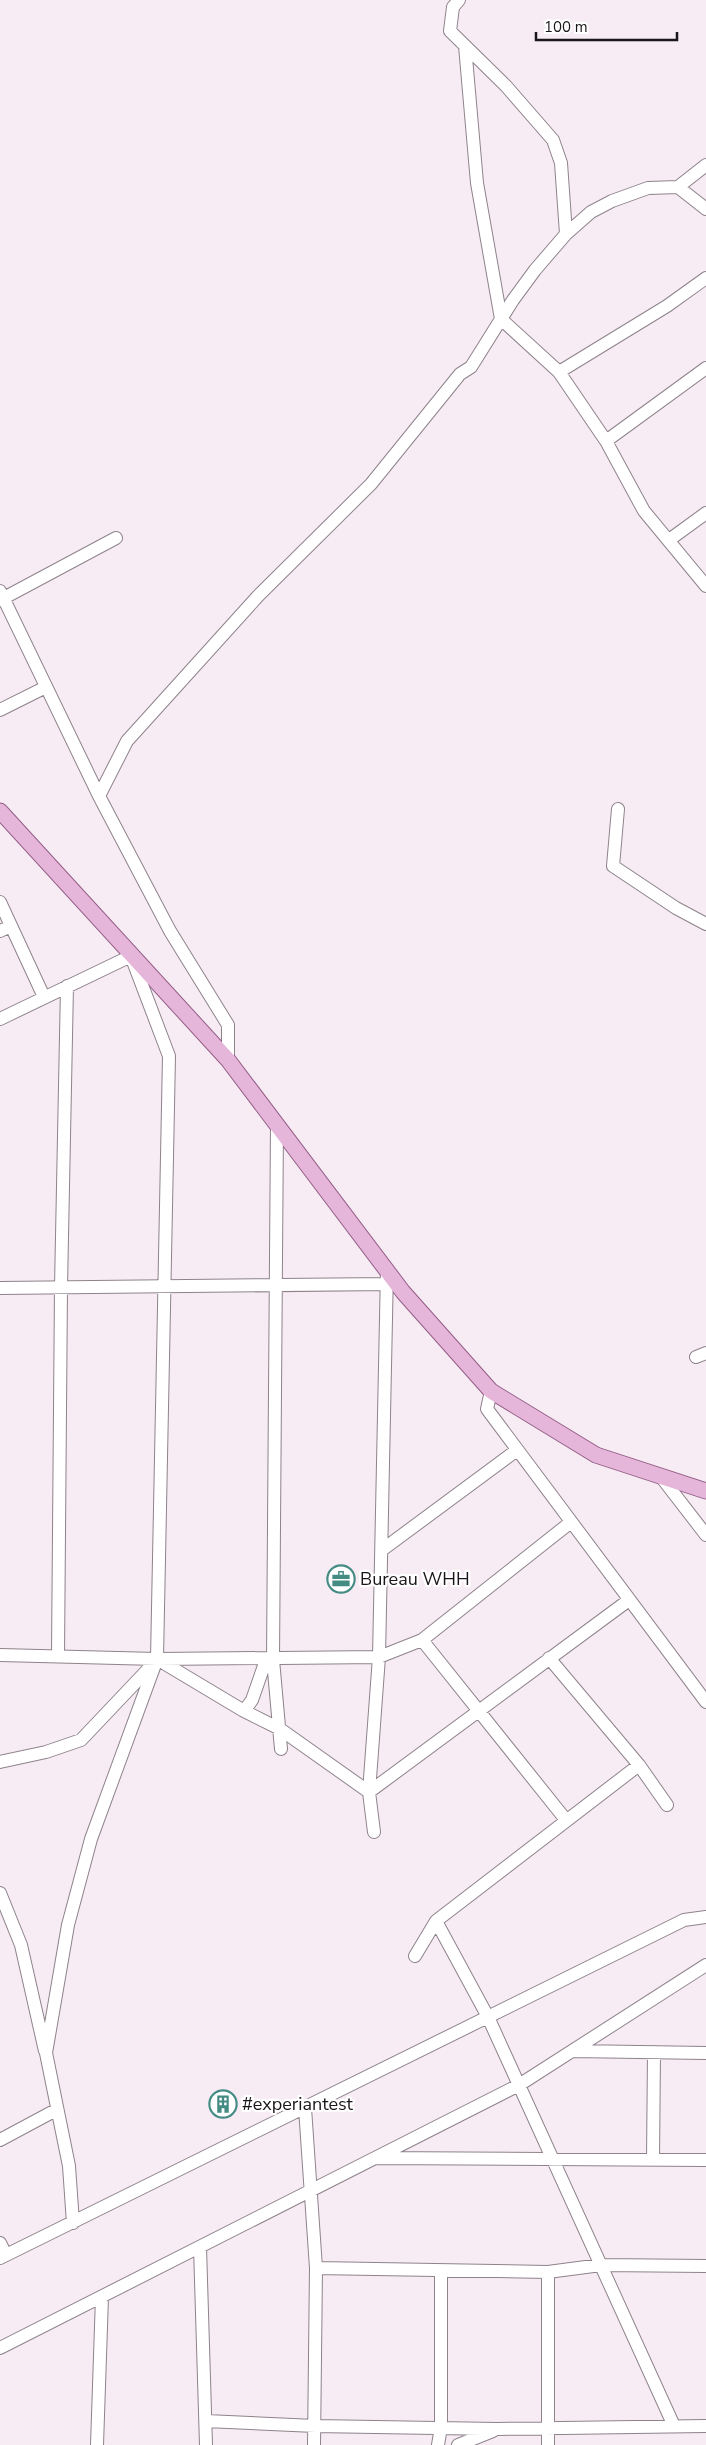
<svg xmlns="http://www.w3.org/2000/svg" width="706" height="2445" viewBox="0 0 706 2445" font-family="'Nunito Sans',sans-serif">
<style>
.lines{fill:none;stroke-linecap:round;stroke-linejoin:round}
.minor-casing{stroke:#8e838b;stroke-width:14}
.major-casing{stroke:#935e86;stroke-width:17}
.minor{stroke:#fff;stroke-width:12}
.major{stroke:#e5b5da;stroke-width:15}
.labels{text-anchor:middle;stroke-width:4.5;stroke-linejoin:round;paint-order:stroke}
.poi-label{font-size:18px;fill:#1a1619;stroke:#fff;text-anchor:start}
</style>
<rect width="100%" height="100%" fill="#f7ebf4"/>
<g class="lines">
<g class="minor-casing">
<path id="minor" d="M459 0 453 7 450 31 506 86 553 140 561 163 566 234
M465 46 477 183 501 319 559 372 606 441 644 511 706 586
M678 187 706 209
M559 372 667 306 706 278
M606 441 706 368
M669 540 706 513
M0 591 99 796 170 931 228 1025V1060
M0 600 116 538
M0 710 46 687
M99 796 127 741 258 596 371 484 460 374 471 367 513 300 535 270 566 234 591 212 612 201 648 188 678 187 706 165
M618 809 613 866 676 908 706 924
M0 902 44 997
M0 931 11 926
M0 1019 131 956 169 1056 157 1659 91 1839 68 1925 46 2053 69 2166 73 2223
M277 1125 273 1660 281 1749
M0 1288 387 1284
M696 1357 706 1353
M491 1391 487 1409 706 1702
M662 1478 706 1535
M382 1550 517 1450
M422 1640 566 1820
M0 1655 157 1659 379 1657 422 1640 571 1522
M58 1656 61 1287 67 986
M549 1658 639 1765 667 1805
M157 1659 244 1711 280 1729 369 1792 629 1600
M244 1711 252 1700 266 1660
M0 1762 46 1752 81 1740 154 1663
M374 1832 369 1792 379 1657 387 1270
M0 1893 21 1945 45 2051
M436 1921 639 1765
M415 1956 436 1921 488 2017 674 2426
M573 2051 706 2053
M305 2108 316 2268 314 2445
M0 2140 56 2110
M376 2158 706 2160
M653 2160 654 2052
M0 2243 6 2255
M200 2247 206 2445
M0 2258 684 1920 706 1917
M316 2268 548 2272 601 2265 706 2266
M548 2272V2445
M0 2348 519 2085 706 1965
M206 2421 315 2426 497 2429 706 2426
M97 2445 102 2297
M438 2445 441 2427V2271
M458 2445 493 2431"/>
</g>
<g class="major-casing">
<path id="major" d="M0 811 228 1060 403 1292 491 1391 596 1455 706 1491"/>
</g>
<use href="#minor" class="minor"/>
<use href="#major" class="major"/>
</g>
<defs>
<g id="office-ring" transform="scale(1.4375)"><circle r="9.5" fill="#fff" stroke="#448b84" stroke-width="1.5"/><path d="M-6-3h4V-5.5h4V-3h4V5H-6ZM-1-4.5V-3h2v-1.5ZM-6 0V1H6V0Z" fill="#448b84"/></g>
<g id="building-ring" transform="scale(1.4375)"><circle r="9.5" fill="#fff" stroke="#448b84" stroke-width="1.5"/><path d="M-4-6H4V6H1V3H-1V6H-4ZM-2.5-4.3h1.7v1.8h-1.7ZM.8-4.3h1.7v1.8H.8ZM-2.5-1h1.7V.8h-1.7ZM.8-1h1.7V.8H.8Z" fill="#448b84"/></g>
</defs>
<g fill-rule="evenodd">
<use href="#office-ring" x="341" y="1579"/>
<use href="#building-ring" x="223" y="2104"/>
</g>
<g class="labels">
<g class="poi-label">
<text x="360" y="1585">Bureau WHH</text>
<text x="242" y="2110">#experiantest</text>
</g>
</g>
<path d="M536 32v8h141v-8" fill="none" stroke="#1a1619" stroke-width="2.5"/>
<text x="544" y="32" font-size="15" fill="#1a1619" stroke="#ffffff" stroke-width="4" paint-order="stroke">100 m</text>
</svg>
